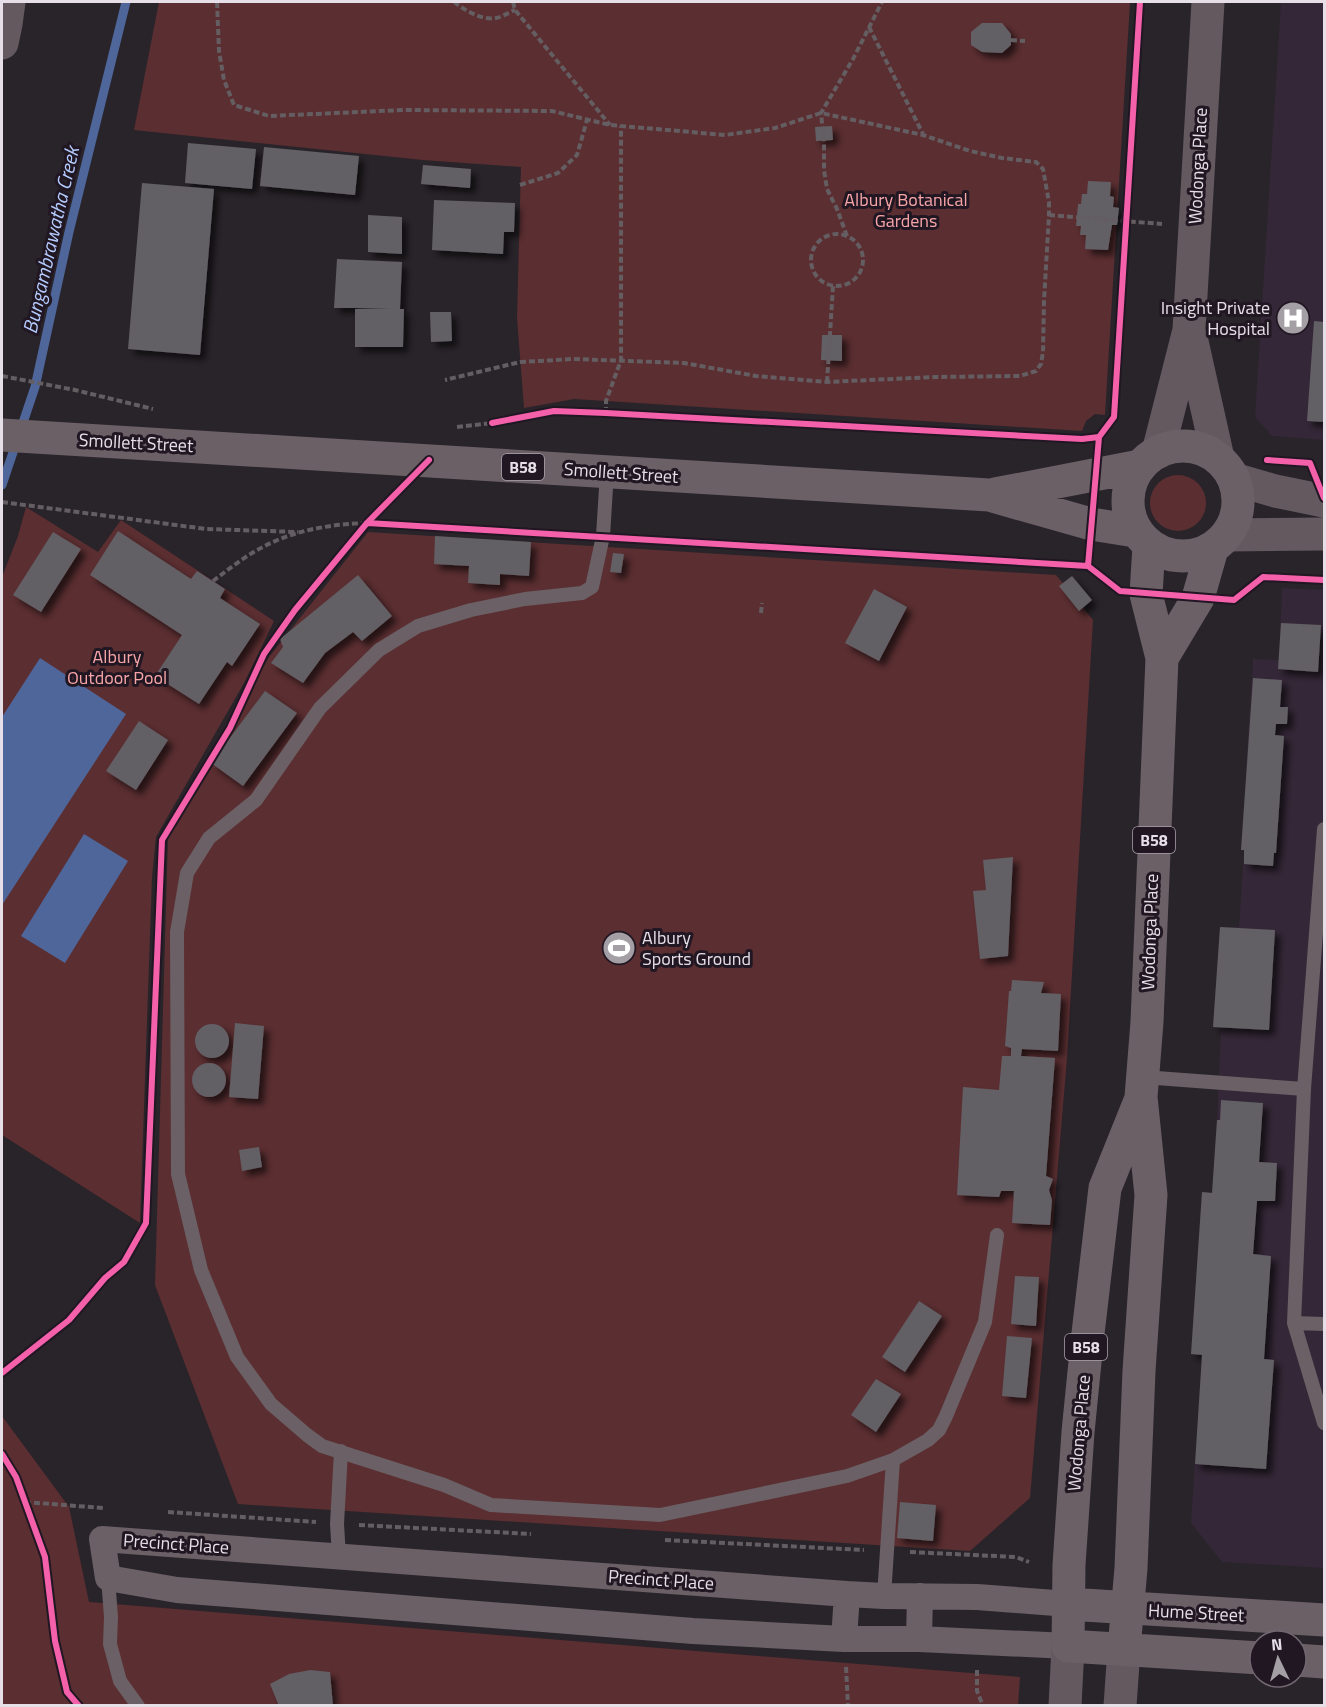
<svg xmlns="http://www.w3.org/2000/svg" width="1326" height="1707" viewBox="0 0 1326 1707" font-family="'Titillium Web',sans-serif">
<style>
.built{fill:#342737}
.green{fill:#5b2e31}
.water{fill:#4f669a}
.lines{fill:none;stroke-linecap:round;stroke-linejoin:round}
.stream{stroke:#4f669a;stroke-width:9}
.building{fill:#625f65;filter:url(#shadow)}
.path{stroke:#645d61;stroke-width:4;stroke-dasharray:6 3;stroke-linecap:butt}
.lane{stroke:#6a6065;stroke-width:14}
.street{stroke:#6a6065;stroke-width:26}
.secondary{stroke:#63595f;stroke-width:33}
.primary{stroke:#6b6066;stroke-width:33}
.cycleway-casing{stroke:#211723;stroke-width:10}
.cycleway{stroke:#f560ab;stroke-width:6}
.labels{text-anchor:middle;stroke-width:6;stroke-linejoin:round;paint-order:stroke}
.shield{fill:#211723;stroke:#aba3ac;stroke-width:1.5}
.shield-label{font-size:16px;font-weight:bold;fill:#e6dfe7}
.street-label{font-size:18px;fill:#e6dfe7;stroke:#211723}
.park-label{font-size:18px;fill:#f8a5a7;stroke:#211723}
.poi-label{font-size:18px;fill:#e6dfe7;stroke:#211723;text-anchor:end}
.water-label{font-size:20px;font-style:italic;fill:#b5ccfe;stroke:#211723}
</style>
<defs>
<filter id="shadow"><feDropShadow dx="5.5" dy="5.5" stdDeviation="3" flood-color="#0009"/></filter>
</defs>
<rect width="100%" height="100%" fill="#29242a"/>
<path class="built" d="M1281 2H1324V440L1272 436 1255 417Z
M1282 588 1324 590V1568L1222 1562 1191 1523 1202 1355 1191 1354 1202 1192H1212L1217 1120 1221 1028 1213 1027 1220 927H1239L1244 851 1241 850 1253 659 1279 660Z"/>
<path class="green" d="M159 2H1130L1105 415 1095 414 1086 421 1082 431 574 399 524 408 517 318 521 167 423 160 134 130Z
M1150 503a28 28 0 1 1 56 0a28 28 0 1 1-56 0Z
M26 507 98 552 121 520 274 621 244 683 156 837 152 877 140 1223 2 1135V577L18 536Z
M368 532 1056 575 1093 620 1067 1058 1030 1498 970 1551 238 1504 155 1285 168 837 269 657Z
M2 1416 69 1507 89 1602 1020 1677 1018 1705H2Z"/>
<path class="water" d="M40 658 126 714 2 905V717Z
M84 834 128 861 65 963 21 936Z"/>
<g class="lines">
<path class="stream" d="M2 485 35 387 69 232 126 2"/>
</g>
<path class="building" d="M982 23H1002L1011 34V45L1002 53 982 52 971 45V32Z
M832 126 833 140 816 141 815 127Z
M188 143 256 149 252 189 185 183Z
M264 147 359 156 355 195 260 186Z
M423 165 471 169 470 188 421 184Z
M1088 181 1111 182 1110 196 1114 197 1113 207 1119 208 1117 225H1112L1108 250 1085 249 1086 235H1080L1081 226H1076L1078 204H1081L1082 194H1087Z
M142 183 214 189 200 355 128 349Z
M434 200 515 203 514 232H504L503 254 432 250Z
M368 215 402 217V254L368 252Z
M337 259 402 262 400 309H404L403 347H355V309L390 308H334Z
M430 312H451L452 341 431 342Z
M1314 321 1324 322V422L1307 421Z
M822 335H842V361L821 360Z
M118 531 191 579 197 571 225 589 220 598 260 624 232 666 227 662 199 704 155 676 182 635 90 575Z
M53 532 81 549 41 612 13 595Z
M435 536 531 542 529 576 500 574V585L468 583 469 566 434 564Z
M613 553 624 554 621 573 610 572Z
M358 575 392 616 362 641 353 632 325 653 303 683 271 663 283 647 280 639Z
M1072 576 1092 600 1079 611 1059 586Z
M874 589 907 607 879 661 845 643Z
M1281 623 1321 625 1318 672 1278 669Z
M1253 678 1282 680 1280 707H1288L1287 724H1276L1275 735 1284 736 1276 853H1274L1273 866 1244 864V850H1241Z
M265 691 297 713 243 786 211 763Z
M139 721 168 740 136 790 106 771Z
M1013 857 1008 956 980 959 973 891 986 890 983 860Z
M1220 927 1275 930 1269 1030 1213 1027Z
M1012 980 1044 982 1041 993 1061 994 1058 1051 1022 1049 1021 1056 1055 1058 1046 1176 1053 1179 1049 1190 1052 1200 1050 1225 1012 1223 1014 1191H1001L999 1197 957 1195 963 1087 999 1090 1002 1056H1011V1048L1005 1046 1009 991H1011Z
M235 1023 264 1026 258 1099 229 1097Z
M195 1041a17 17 0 1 1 34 0a17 17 0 1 1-34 0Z
M192 1080a17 17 0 1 1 34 0a17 17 0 1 1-34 0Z
M1221 1100 1263 1103 1259 1162 1277 1163 1275 1201H1257L1253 1254 1271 1256 1264 1359 1274 1360 1266 1469 1195 1464 1202 1355 1191 1354 1202 1192 1212 1193 1217 1120H1220Z
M259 1147 262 1167 242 1171 239 1150Z
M1015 1276 1039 1277 1036 1326 1011 1324Z
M919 1301 942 1316 905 1372 882 1357Z
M1007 1336 1032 1338 1026 1398 1002 1396Z
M876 1379 901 1394 876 1432 851 1415Z
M900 1502 936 1505 933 1541 897 1538Z
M310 1670 330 1672 333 1706H279L270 1684 289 1674Z"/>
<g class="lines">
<path class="path" d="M217 2 219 51 224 80 234 105 269 116 403 110 552 111 610 125 725 135 775 128 821 113 923 135 970 151 1002 158 1036 162 1043 169 1049 202V215L1044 301 1043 352 1041 364 1036 371 1020 376 935 377 827 382 756 376 684 363 573 359 520 362 445 380
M454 2C465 10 482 21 496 18 503 17 509 12 515 10
M513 2 515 10 610 125
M869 27 923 134
M1011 40 1025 41
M520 185 558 173 577 155 587 120
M1049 215 1162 224
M811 260a26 26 0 1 1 52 0a26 26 0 1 1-52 0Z
M847 236 837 209 827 189 824 170V142L821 113 853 59 882 2
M2 376 75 390 153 409
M827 382 833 286
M606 413V401L621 360V126
M457 427 492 423
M2 502 206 529 298 532
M213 581C229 569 245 556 263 547 294 530 332 524 367 523
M761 613 762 603
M25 1502 103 1508
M168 1512 316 1522
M359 1525 531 1534
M665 1540 864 1550
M910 1552 1016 1557 1029 1562
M846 1667 848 1706
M977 1670V1691L983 1706"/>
<path class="lane" d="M607 472 603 536 592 587 582 593 525 599 471 610 418 626 379 650 320 708 256 800 209 838 187 873 177 932 178 1174 201 1270 237 1357 271 1404 307 1435 322 1446 444 1485 491 1505 660 1515 847 1476 893 1460 928 1440 939 1430 946 1416 985 1322 997 1235
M1324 829 1304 1089 1294 1323 1324 1423
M1143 1077 1304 1089
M1294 1323 1324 1324
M339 1556 337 1524 341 1451
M108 1578 111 1617 110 1644 120 1681 138 1706
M884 1596 893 1460"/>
<path class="street" d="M1068 1604 977 1597 884 1596 847 1594 102 1539 108 1578 177 1590 693 1631 844 1639H919L1068 1646
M844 1639 847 1594
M919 1639 920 1596"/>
<path class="secondary" d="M2 43 6 24 9 2
M1191 337 1218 458
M1158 452 1189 330 1208 2
M1234 479 1275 491 1324 501
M1227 535 1324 534
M1065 1706 1068 1646
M1120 1706 1124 1649"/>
<path class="primary" d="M2 435 989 495 1091 524 1135 531
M1128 501a55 55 0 1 1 110 0a55 55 0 1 1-110 0Z
M995 494 1140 466
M1162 658 1198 598 1212 549
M1140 1101 1105 1188 1087 1342 1078 1432 1069 1565 1068 1646 1260 1658
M1068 1604 1324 1620
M1124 1649 1131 1568 1139 1371 1151 1195 1141 1097 1147 1022 1162 658 1146 594 1149 546
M1296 1660 1324 1662"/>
<g class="cycleway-casing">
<path id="cycleway" d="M492 423 554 411 606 413 1082 439 1099 437
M1267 460 1310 463 1324 498
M367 523 1088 566 1120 591 1234 600 1263 577 1324 580
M1088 566 1099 437 1114 417 1140 2
M2 1373 69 1320 105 1278 124 1262 146 1223 162 840 230 728 264 654 295 610 367 523 429 460
M2 1454 16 1477 45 1557 55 1641 67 1692 79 1706"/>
</g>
<use href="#cycleway" class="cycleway"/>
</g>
<defs>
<g id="hospital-disc" transform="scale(1.725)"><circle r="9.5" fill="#a49ea5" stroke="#211723"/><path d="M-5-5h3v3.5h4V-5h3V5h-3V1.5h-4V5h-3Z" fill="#fff"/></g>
<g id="stadium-disc" transform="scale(1.725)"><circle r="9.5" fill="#a49ea5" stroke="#211723"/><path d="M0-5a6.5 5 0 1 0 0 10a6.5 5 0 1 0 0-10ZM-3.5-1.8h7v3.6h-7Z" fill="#fff"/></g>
</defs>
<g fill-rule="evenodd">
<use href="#hospital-disc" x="1293" y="318"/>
<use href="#stadium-disc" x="619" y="948"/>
</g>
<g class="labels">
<g class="shield">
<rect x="502" y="454" width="42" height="26" rx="4.5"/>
<rect x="1133" y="827" width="42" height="26" rx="4.5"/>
<rect x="1065" y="1334" width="42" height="26" rx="4.5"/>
</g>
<g class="shield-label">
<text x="523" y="473">B58</text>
<text x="1154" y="846">B58</text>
<text x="1086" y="1353">B58</text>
</g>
<g class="street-label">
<text transform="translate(1198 166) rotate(-87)" y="6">Wodonga Place</text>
<text transform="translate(136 443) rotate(3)" y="6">Smollett Street</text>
<text transform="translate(621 473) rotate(4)" y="6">Smollett Street</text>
<text transform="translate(1150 932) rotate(-88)" y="6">Wodonga Place</text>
<text transform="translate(1079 1433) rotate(-85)" y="6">Wodonga Place</text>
<text transform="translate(176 1544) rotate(4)" y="6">Precinct Place</text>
<text transform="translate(661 1580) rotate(4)" y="6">Precinct Place</text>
<text transform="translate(1196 1613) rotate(3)" y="6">Hume Street</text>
</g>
<g class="park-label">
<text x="906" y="206">Albury Botanical<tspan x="906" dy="21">Gardens</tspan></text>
<text x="117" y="663">Albury<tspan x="117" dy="21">Outdoor Pool</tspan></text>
</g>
<g class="poi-label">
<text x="1270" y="314">Insight Private<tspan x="1270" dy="21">Hospital</tspan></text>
<text x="642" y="944" text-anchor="start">Albury<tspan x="642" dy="21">Sports Ground</tspan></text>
</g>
<g class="water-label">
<text transform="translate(51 240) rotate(-77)" y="7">Bungambrawatha Creek</text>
</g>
</g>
<rect width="1326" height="1707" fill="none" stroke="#e6dfe7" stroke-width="6"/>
<g transform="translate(1278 1659) rotate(355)"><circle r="28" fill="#211723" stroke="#706771" stroke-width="1.5"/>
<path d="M0-4.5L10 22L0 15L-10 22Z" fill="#a49ea5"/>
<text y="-9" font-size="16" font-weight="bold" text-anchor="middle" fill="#e6dfe7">N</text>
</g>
</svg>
